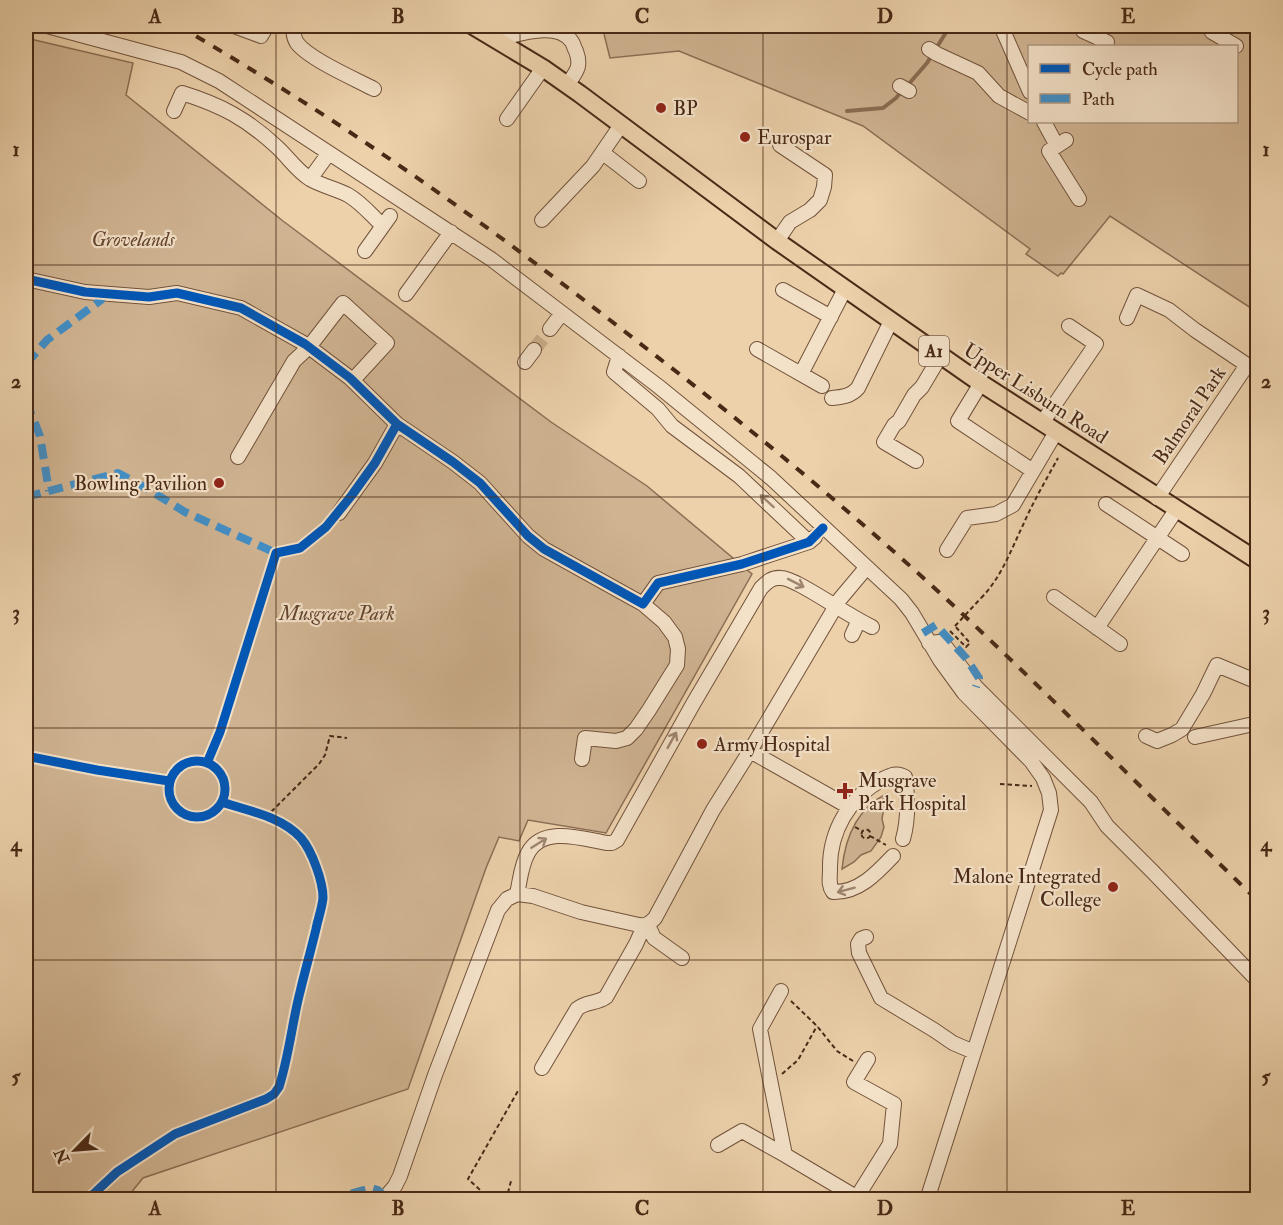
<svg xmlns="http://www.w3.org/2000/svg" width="1283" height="1225" viewBox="0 0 1283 1225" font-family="'IM FELL Double Pica',serif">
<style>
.green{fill:#d0b492;stroke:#8c6e54;stroke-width:1.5;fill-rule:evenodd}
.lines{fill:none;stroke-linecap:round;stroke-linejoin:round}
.stream{stroke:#8a6c51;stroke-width:4}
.minor-tunnel{stroke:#cbaf8d;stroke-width:14;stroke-dasharray:14 7;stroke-linecap:butt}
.minor-casing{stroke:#72533b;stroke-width:16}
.major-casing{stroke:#492916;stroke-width:20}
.path{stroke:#492916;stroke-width:2;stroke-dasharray:4.5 3;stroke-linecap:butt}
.minor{stroke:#f3e1c8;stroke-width:14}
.major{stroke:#ecd1ab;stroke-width:16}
.rail{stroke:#492916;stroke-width:4;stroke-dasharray:10 10;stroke-linecap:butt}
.path-bridge{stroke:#492916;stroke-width:2;stroke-dasharray:4.5 3;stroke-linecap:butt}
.quiet{stroke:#418fc8;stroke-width:8;stroke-dasharray:15 8;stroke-linecap:butt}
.cycleway-casing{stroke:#f3e1c8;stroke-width:13}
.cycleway{stroke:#0057b8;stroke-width:9}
.oneway{stroke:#9e856f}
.grid{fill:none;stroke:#492916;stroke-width:1.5;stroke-opacity:0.55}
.poi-dot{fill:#8f2418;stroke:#f3e1c8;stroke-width:2}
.labels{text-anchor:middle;stroke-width:4.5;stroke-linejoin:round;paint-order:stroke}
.shield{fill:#f3e1c8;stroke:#7c604b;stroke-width:1.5}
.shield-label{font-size:18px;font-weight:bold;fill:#492916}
.poi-label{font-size:20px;fill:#492916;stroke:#f3e1c8;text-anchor:start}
.park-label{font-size:20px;font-style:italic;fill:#64452f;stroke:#f3e1c8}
.street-label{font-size:20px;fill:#492916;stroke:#f3e1c8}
.neatline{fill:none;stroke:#492916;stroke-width:2}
.grid-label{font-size:20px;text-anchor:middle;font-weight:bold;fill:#492916}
</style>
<rect width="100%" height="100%" fill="#ecd1ab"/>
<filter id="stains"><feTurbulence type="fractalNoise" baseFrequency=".00333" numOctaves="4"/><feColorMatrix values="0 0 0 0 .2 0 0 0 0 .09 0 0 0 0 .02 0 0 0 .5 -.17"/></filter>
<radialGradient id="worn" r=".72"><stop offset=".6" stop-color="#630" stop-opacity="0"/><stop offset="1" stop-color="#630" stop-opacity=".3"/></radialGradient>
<path class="green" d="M602 26H1257V312L1110 216 1063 274 1061 273 1058 276 1026 254 1030 249 863 126 679 51 610 58ZM1030 46H1236V122H1030Z
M26 38 133 63 126 95 283 221 551 422 647 486 752 574 606 833 528 820 519 841 499 837 486 868 408 1089 143 1178 126 1199H26V160L33 130 26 119Z
M886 794 880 805 884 808 882 819 884 827 881 837 871 851 861 855 854 862 842 869C845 838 857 809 886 794Z"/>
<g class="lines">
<path class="stream" d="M907 86 927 63 950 26
M847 111 883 108 896 98 902 91"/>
<path class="minor-tunnel" d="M534 350 550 329"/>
<g class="minor-casing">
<path id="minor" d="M47 26 181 62 219 81 491 259 562 313 658 386 771 478 901 599 912 613 940 660 964 693 1031 761 1043 778 1049 793 1051 810 927 1200
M234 26 261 36 267 26
M294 26C293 32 293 37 297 43 309 59 355 79 374 89
M1001 26 1030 92
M1080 26 1083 31 1107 42
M1209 26 1212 32 1236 46
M497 39C517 35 558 20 572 42 574 45 574 48 576 51 582 67 576 72 567 85
M929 49 937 54 978 73 999 96 1030 113
M900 86 909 91
M174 111 182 93C221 105 247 119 277 147 288 157 297 171 310 179 322 186 337 189 348 195 362 203 372 216 383 226
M507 119 543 68
M1044 122 1057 146
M1066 140 1049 151 1079 199
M603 153 639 181
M310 179 329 153
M542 220 593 166 621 125
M777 241 790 222 810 210 820 200 824 187 825 175 780 145
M365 251 390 216
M26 279 85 292 149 297 177 293 241 308 305 344 350 378 397 424 453 462 480 483 528 536 544 549 643 604 664 622 675 637 678 649 677 665 649 710 636 729 627 738 616 741 585 738 582 759
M783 290 831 317
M406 294 451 232
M1127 318 1137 295 1169 310 1195 330 1247 365 1157 498
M550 329 562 313
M757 349 822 386
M619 356 614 372 658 409 672 426 739 476 809 542
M525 362 534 350
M801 374 845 289
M981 383 958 421 1033 471
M832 398C843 397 851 396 858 388L891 321
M1042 423 1096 344 1069 326
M238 457 294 361 309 347 343 303 387 343 353 380
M916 461 884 442 894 425 899 421 914 395 922 387 941 355
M1106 504 1182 554
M339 513 375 463 397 424
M947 550 967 518 996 514 1013 505 1056 432
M1054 597 1120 644
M643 604 658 583 742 564 809 542 815 537
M1097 628 1176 510
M852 635 859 620
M929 643 939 642 945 646 976 687 1091 802 1107 826 1153 872 1258 981
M1146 736 1157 741 1172 735 1182 729 1203 694 1217 665 1258 682
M1195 737 1258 723
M750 751 849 807
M893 856C876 874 858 893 833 892 828 885 830 878 830 870 829 832 849 797 883 779 891 775 897 772 905 777 908 798 909 818 903 839
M517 894C520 881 521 865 528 853 543 825 583 839 607 843H612L617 840 693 704 761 588C767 582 772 577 781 578 787 578 793 582 798 584 823 597 846 614 872 627
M648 925 654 938 682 958
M866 937 861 939 858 944 859 953 881 998 934 1030 953 1043 974 1052
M781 991 760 1029 785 1155 861 1200
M542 1068 577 1009C586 1001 597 1004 606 997L636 944 644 926
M718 1145 742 1131 785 1155
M857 1197 890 1144 894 1104 854 1082 868 1059
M383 1200 395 1186 400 1176 435 1075 498 910 507 899 517 894 533 896 581 912 639 925C647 926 650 923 655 918L713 810 750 751 840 599 866 568"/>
</g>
<g class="major-casing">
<path id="major" d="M473 26 543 68 580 94 777 241 976 380 1258 561"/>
</g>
<path class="path" d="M981 598C1001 578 1011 550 1023 525 1033 502 1046 480 1058 458
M950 631 966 647 970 643 955 626
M1000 784 1032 786
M266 817 319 764 325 755 330 736 347 738
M855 827 862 831
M861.5 834a4.5 4.5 0 1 1 9 0a4.5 4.5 0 1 1-9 0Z
M870 836 886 845
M791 1001 817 1026 837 1051 853 1061
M782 1074 798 1060 817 1026
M491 1200 468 1179 519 1089
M506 1200 511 1181"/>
<use href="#minor" class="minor"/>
<use href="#major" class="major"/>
<path class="rail" d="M179 26C243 64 307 103 369 145 466 210 559 280 651 352 751 429 848 509 941 594 1049 694 1152 799 1258 901"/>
<path class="path-bridge" d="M955 626 981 598"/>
<path class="quiet" d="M26 364 47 340 101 300 103 293
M26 401 40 436 49 491
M26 497 118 473 146 488 185 512 276 553
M923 633 936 625 966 658 979 678 976 687
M329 1200 371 1188 378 1190 388 1200"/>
<g class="cycleway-casing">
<path id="cycleway" d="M26 279 85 292 149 297 177 293 241 308 305 344 350 378 397 424 453 462 480 483 528 536 544 549 643 604 658 583 742 564 809 542 823 528
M26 756 97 770 169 781
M169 789a28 28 0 1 1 56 0a28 28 0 1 1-56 0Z
M207 763 220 732 276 553 300 548 326 527 352 495 375 463 397 424
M87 1200 117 1172 175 1134 266 1099 274 1094 279 1087C289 1056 292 1023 300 992 305 971 311 950 316 929 318 919 322 908 323 898 323 881 312 851 301 838 281 816 248 811 222 802"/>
</g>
<use href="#cycleway" class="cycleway"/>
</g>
<defs><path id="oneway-shaft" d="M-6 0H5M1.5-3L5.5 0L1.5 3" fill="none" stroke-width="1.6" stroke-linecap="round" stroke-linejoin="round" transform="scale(1.5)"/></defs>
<g class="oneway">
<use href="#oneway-shaft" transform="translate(767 501) rotate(-138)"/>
<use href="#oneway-shaft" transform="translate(796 583) rotate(27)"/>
<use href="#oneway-shaft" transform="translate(672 740) rotate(-61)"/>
<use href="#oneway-shaft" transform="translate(539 843) rotate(-32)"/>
<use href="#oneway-shaft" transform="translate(846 890) rotate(165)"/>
</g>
<path class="grid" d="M276 26V1200M520 26V1200M763 26V1200M1007 26V1200M26 265H1258M26 497H1258M26 728H1258M26 960H1258"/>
<g class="poi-dot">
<circle cx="661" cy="108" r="6"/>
<circle cx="745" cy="137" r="6"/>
<circle cx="219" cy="483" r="6"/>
<circle cx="702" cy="744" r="6"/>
<path d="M842 782h6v6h6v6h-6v6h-6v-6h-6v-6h6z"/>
<circle cx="1113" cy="887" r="6"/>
</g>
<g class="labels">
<rect class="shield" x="919" y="336" width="30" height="30" rx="4.5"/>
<g class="shield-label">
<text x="934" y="357">A1</text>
</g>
<g class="poi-label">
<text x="673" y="115">BP</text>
<text x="757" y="144">Eurospar</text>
<text x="207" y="490" text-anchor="end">Bowling Pavilion</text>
<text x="714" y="751">Army Hospital</text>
<text x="858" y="787">Musgrave<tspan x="858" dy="23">Park Hospital</tspan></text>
<text x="1101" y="883" text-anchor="end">Malone Integrated<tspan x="1101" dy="23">College</tspan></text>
</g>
<g class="park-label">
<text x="133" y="246">Grovelands</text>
<text x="337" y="620">Musgrave Park</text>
</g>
<g class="street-label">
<text transform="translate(1036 393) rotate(33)" y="7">Upper Lisburn Road</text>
<text transform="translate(1189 415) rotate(-56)" y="7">Balmoral Park</text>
</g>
</g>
<rect width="1283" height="1225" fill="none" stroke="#ecd1ab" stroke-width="66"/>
<rect x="1028" y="45" width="210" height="78" fill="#f3e1c8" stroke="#af9781" stroke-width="1.5"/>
<rect x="1040" y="64" width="30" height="9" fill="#0057b8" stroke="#af9781" stroke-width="1.5"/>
<text x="1082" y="75" font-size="18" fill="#492916">Cycle path</text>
<rect x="1040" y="94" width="30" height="9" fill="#418fc8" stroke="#af9781" stroke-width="1.5"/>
<text x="1082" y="105" font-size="18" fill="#492916">Path</text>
<g transform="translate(75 1150) rotate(245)" stroke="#f3e1c8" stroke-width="4.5" paint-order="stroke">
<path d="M0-4.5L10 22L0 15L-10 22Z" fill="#492916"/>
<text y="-9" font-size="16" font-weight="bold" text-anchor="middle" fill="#492916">N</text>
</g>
<rect x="33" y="33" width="1217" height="1159" class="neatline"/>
<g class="grid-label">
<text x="155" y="23">A</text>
<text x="398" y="23">B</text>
<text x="642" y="23">C</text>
<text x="885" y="23">D</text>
<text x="1128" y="23">E</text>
<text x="16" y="156">1</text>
<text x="1266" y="156">1</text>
<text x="16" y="388">2</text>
<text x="1266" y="388">2</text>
<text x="16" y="619">3</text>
<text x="1266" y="619">3</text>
<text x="16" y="851">4</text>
<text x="1266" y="851">4</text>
<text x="16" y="1083">5</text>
<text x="1266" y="1083">5</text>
<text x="155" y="1215">A</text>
<text x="398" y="1215">B</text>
<text x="642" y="1215">C</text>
<text x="885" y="1215">D</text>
<text x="1128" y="1215">E</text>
</g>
<rect width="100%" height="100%" filter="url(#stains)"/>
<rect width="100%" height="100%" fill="url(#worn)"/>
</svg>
